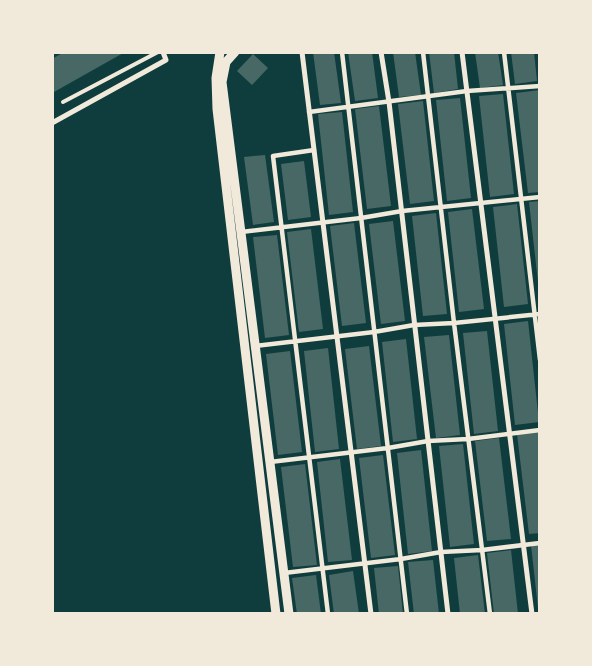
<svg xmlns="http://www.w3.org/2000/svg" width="592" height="666" viewBox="0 0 592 666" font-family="'Space Grotesk',sans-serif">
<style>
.building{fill:#486865}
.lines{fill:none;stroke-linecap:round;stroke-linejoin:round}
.service{stroke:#f1e9da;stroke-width:4}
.pedestrian{stroke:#f1e9da;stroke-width:4.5}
.minor{stroke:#f1e9da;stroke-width:5}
.tertiary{stroke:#f1e9da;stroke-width:9}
</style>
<rect width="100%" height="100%" fill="#0f3d3e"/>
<path class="building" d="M64 52H125L54 92 52 89V59Z
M313 52H334L341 103 320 105Z
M348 52H372L378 98 355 101Z
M393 52H415L421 95 399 97Z
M429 52H454L458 89 434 93Z
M475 52H498L503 85 480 88Z
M511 52H534L537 81 515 84Z
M253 54 268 68 252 85 237 71Z
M540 90V192L528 193 516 93Z
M503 94 514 194 490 197 479 96Z
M460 98 471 198 447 201 436 100Z
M423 101 434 201 410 204 398 104Z
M379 106 391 206 367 209 355 109Z
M342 112 353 212 329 215 318 114Z
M265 155 274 222 253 225 244 157Z
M304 161 311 217 288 220 281 164Z
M540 201V282H538L529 202Z
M517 204 528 304 504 307 493 207Z
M472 209 484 309 459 312 448 212Z
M436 213 447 314 423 316 412 216Z
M393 221 405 321 381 324 369 224Z
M354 223 366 323 342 326 330 226Z
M311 229 323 329 299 332 287 232Z
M277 235 289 335 265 338 253 237Z
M528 321 539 422 515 425 504 324Z
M487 331 498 431 474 434 463 333Z
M449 335 460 435 436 438 424 337Z
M406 339 417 439 393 442 382 342Z
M369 346 381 446 357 449 345 349Z
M328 348 339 449 315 452 304 351Z
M290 351 302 452 278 455 266 354Z
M540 431V533L529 534 517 434Z
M499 438 511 539 487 541 475 441Z
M463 444 474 544 450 547 439 446Z
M421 450 432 551 408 554 397 453Z
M383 455 395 555 371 558 359 458Z
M340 459 352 560 328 562 317 462Z
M305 464 317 565 293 567 281 467Z
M540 544V608H538L531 545Z
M511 550 518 614H494L487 553Z
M478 555 485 614H460L454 558Z
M433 560 439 614H414L408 562Z
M398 566 403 614H379L374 568Z
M353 571 359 614H334L329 575Z
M316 575 321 614H297L292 578Z"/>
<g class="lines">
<path class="service" d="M63 102 158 52"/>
<path class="pedestrian" d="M342 52 407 614
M423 52 454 323 490 614
M504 52 540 360
M309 112 467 91 540 86
M314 150 273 156 328 614
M241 232 361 218 402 211 540 197
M255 346 374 332 414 325 454 323 540 314
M270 462 388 448 428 441 468 439 540 430
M284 573 401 559 441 552 482 550 540 543"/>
<path class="minor" d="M302 52 371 614
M381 52 389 102 448 614
M462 52 532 614
M52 123 166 60 163 52"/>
<path class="tertiary" d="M220 52 216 78 217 109 276 614
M235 52 226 62 222 82 289 614"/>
</g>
<rect width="592" height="666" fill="none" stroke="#f1e9da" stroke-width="108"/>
</svg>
